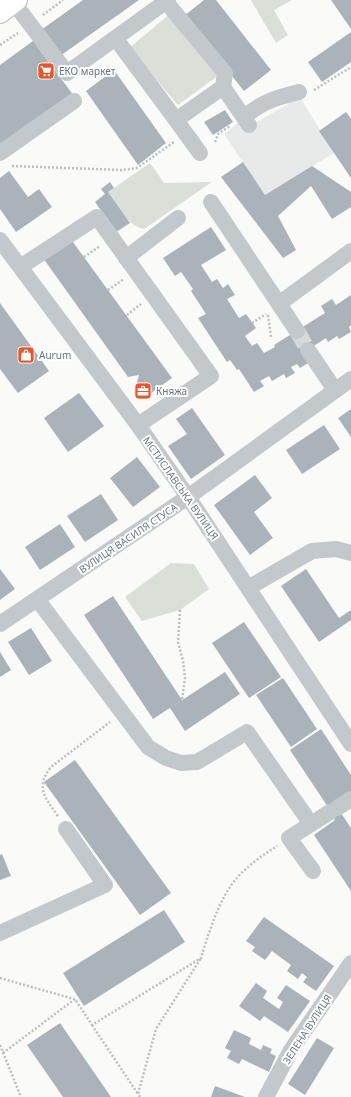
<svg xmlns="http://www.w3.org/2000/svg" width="351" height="1097" viewBox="0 0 351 1097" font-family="'Noto Sans',sans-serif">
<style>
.built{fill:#e8e9e9}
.green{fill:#dadfd7}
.building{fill:#aab3b9}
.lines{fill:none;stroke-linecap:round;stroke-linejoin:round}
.minor-tunnel{stroke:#d5d9db;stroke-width:16;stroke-dasharray:16 8;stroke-linecap:butt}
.major-casing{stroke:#b5babe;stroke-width:22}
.path{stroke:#bbbfc2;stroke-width:2.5;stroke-dasharray:2 2;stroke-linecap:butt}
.minor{stroke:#c3c8cc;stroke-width:16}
.major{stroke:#fff;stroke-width:20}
.labels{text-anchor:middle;stroke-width:4;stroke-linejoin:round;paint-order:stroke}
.poi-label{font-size:10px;fill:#657683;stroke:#fff;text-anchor:start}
.street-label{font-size:10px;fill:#657683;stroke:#fff}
</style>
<rect width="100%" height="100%" fill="#fafaf8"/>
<path class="built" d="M300 97 334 153 265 195 224 134 238 123 243 130Z"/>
<path class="green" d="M251 0H292L274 10 288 35 276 43Z
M171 13 219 75 178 105 129 48Z
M150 163 164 183 212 182 144 229C127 226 118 205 108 192Z
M171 563 194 564 209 589 180 610 142 621 125 597Z"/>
<path class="building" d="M83 0H139L60 56 41 30Z
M204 0H216L271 70 244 91 184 16Z
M331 0H351V29Z
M351 32V62L322 82 308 62Z
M33 41 74 96 0 149V65Z
M114 70 166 143 138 165 86 91Z
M225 110 233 122 213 135 204 122Z
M346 112 351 119V178L319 131Z
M243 162 265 195 312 166 351 192V207L332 219 311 186 278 216 296 250 283 258 221 177Z
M9 171 28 197 39 189 52 207 16 232 0 209V178Z
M110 182 114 188 108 192 130 223 116 232 95 202 105 194 101 189Z
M211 227 226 250 201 265 212 282 217 279 223 288 228 284 235 295 227 299 239 318 246 314 256 328 245 336 252 346 257 343 264 353 275 347 274 345 325 313 321 306 332 299 336 305 351 295V325L349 327 351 332 339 339 337 336 328 342 326 338 303 353 310 362 300 368 297 364 291 367 295 373 286 378 284 374 272 381 269 376 260 381 264 386 254 392 239 369 237 370 230 360 227 362 198 318 206 314 191 291 193 289 181 272 175 276 163 258Z
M70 238 172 378 147 396 134 394 139 375 128 377 43 258Z
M0 303 49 371 18 393 0 369Z
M79 393 104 426 68 452 44 418Z
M192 408 225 455 191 479 168 446 187 434 176 419Z
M351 409V437L338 418Z
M324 425 340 449 302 474 286 450Z
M137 457 160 487 133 507 110 478Z
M255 475 272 498 254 512 273 538 250 555 214 505Z
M101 494 118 520 85 542 67 516Z
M60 524 75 547 40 570 25 547Z
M0 569 15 589 0 600Z
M306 569 339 618 351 610V620L319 642 281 586Z
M113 596 182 700 153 719 84 615Z
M244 622 281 677 249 698 212 643Z
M31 628 52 661 29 675 8 642Z
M0 652 11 670 0 677Z
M225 672 240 694 185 731 170 708Z
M283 678 317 729 291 747 256 695Z
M321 729 351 775V792L328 807 290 750Z
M75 760 171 893 140 915 44 782Z
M335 804 351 828V891L314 835 335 820 328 809Z
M2 854 11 876 0 880V855Z
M164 910 185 942 84 1006 63 973Z
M264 917 334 966 316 991 303 982 307 977 302 973 298 979 287 971 291 965 272 951 265 960 252 951 255 947 246 941Z
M256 983 267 991 263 998 279 1009 283 1002 277 998 286 985 310 1001 288 1032 264 1016 260 1021 239 1006Z
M60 1023 111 1097H63L27 1045Z
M234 1030 251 1038 249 1044 261 1050 263 1045 272 1049 270 1053 276 1056 269 1072 242 1059 239 1064 227 1058 231 1051 225 1048Z
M317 1038 334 1048 305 1095 288 1084Z
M215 1086 245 1097H211Z"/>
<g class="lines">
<path class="minor-tunnel" d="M297 331 308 350"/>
<g class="major-casing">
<path id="major" d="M0 13 17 0"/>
</g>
<path class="path" d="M43 15 63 0
M0 45 18 33
M314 90 351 67
M215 142 218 134 230 126
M12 166 122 170 137 168 174 142
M84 257 100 246
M108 290 124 279
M127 315 141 304
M268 315 271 337
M252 323 266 314
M180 610 178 642 183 661 185 678 182 700
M58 816C45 798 35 787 51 767L110 722
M0 978 74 999
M92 1025 138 1094
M0 1045 21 1097
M3 1053 75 999 92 1025 201 958C209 932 219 899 236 879 247 866 263 855 277 846
M140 1097 138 1094 156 1029 201 958"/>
<path class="minor" d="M14 3 67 73 168 0
M116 39 176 120 223 87 225 73 166 2
M223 87 249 125
M244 117C264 101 275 98 299 92
M176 120 200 153
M0 153 74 101
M211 202 297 331
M0 240 138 425 188 497 351 744
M126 258 178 218
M20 267 97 217 211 376 138 425
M280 303 351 251
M308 350 335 390
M248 588 312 551 336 549 351 553
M37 599 148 747 166 758 181 763 197 762 247 732 311 824
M0 624 188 497 351 379
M337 808 351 799
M313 871 289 838 330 812
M0 933 105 885 66 829
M266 1097 291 1050 351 963"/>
<use href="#major" class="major"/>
</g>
<defs>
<g id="supermarket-square" transform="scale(0.9)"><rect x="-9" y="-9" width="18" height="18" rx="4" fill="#e4572e" stroke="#fff"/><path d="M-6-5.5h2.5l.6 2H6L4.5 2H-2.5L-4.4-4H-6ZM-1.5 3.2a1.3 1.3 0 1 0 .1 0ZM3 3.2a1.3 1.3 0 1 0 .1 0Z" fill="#fff"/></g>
<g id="shop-square" transform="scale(0.9)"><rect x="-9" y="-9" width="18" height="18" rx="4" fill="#e4572e" stroke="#fff"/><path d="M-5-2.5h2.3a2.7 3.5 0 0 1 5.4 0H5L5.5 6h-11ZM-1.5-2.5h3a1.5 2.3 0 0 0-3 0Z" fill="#fff"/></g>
<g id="office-square" transform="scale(0.9)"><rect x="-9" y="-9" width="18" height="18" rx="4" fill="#e4572e" stroke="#fff"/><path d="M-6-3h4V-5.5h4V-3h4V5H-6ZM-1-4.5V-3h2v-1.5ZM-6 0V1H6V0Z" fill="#fff"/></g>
</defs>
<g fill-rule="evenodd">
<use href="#supermarket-square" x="46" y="71"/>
<use href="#shop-square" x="26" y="355"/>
<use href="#office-square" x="143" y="391"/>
</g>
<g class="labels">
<g class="poi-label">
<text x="59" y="75">ЕКО маркет</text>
<text x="39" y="359">Aurum</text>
<text x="156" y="395">Княжа</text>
</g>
<g class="street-label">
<text transform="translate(181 488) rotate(55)" y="4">МСТИСЛАВСЬКА ВУЛИЦЯ</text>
<text transform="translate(128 538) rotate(-34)" y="4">ВУЛИЦЯ ВАСИЛЯ СТУСА</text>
<text transform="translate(307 1029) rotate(-57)" y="4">ЗЕЛЕНА ВУЛИЦЯ</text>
</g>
</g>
</svg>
